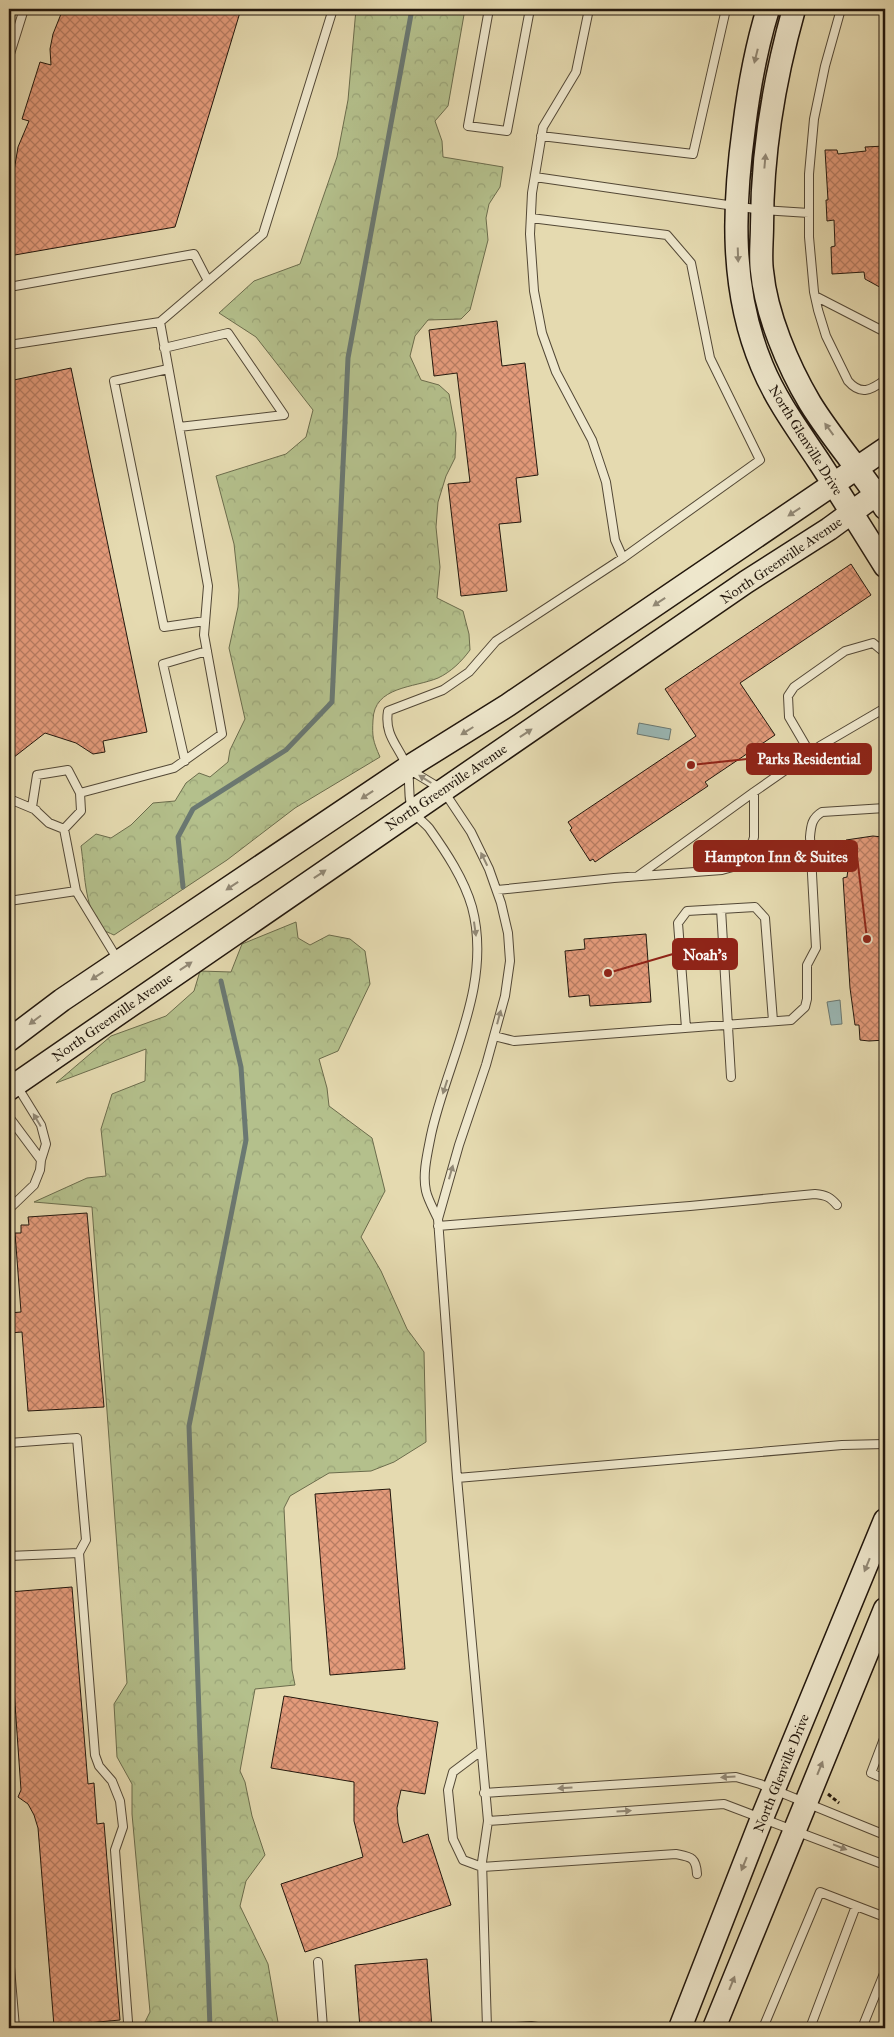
<svg xmlns="http://www.w3.org/2000/svg" width="894" height="2037" viewBox="0 0 894 2037" font-family="'IM FELL Great Primer',serif">
<style>
.forest{fill:url(#forest-crowns);stroke:#6b6c4c}
.water{fill:#9ab8b6;stroke:#6a7872}
.lines{fill:none;stroke-linecap:round;stroke-linejoin:round}
.stream{stroke:#6a7872;stroke-width:5}
.building{fill:url(#building-cross-hatch);stroke:#22170d}
.lane-casing{stroke:#534836;stroke-width:10}
.secondary-casing{stroke:#22170d;stroke-width:25}
.path{stroke:#22170d;stroke-width:3;stroke-dasharray:4 2.5;stroke-linecap:butt}
.lane{stroke:#eee7cc;stroke-width:8}
.secondary{stroke:#eee7cc;stroke-width:22}
.oneway{fill:#928976}
.labels{text-anchor:middle;stroke-width:4.5;stroke-linejoin:round;paint-order:stroke}
.street-label{font-size:14px;fill:#22170d;stroke:#eee7cc}
.leader{fill:none;stroke:#8f2418;stroke-width:2}
.callout-dot{fill:#8f2418;stroke:#eee7cc;stroke-width:2}
.callout{fill:#8f2418;stroke:#8f2418;stroke-width:2}
.callout-label{font-size:15px;text-anchor:middle;font-weight:bold;fill:#fff}
</style>
<defs>
<pattern id="forest-crowns" width="20" height="18" patternUnits="userSpaceOnUse" patternTransform="scale(1.25)"><rect width="20" height="18" fill="#b4c08c"/><path d="M2 6a3 3 0 1 1 6 0M12 15a3 3 0 1 1 6 0" fill="none" stroke="#9aa478"/></pattern>
<pattern id="building-cross-hatch" width="8" height="8" patternUnits="userSpaceOnUse" patternTransform="scale(1.25)"><rect width="8" height="8" fill="#e49b7b"/><path d="M0 0l8 8M0 8l8-8" fill="none" stroke="#b87d63"/></pattern>
</defs>
<rect width="100%" height="100%" fill="#e5dab0"/>
<filter id="stains"><feTurbulence type="fractalNoise" baseFrequency=".004" numOctaves="4"/><feColorMatrix values="0 0 0 0 .2 0 0 0 0 .09 0 0 0 0 .02 0 0 0 .5 -.17"/></filter>
<radialGradient id="worn" r=".72"><stop offset=".6" stop-color="#630" stop-opacity="0"/><stop offset="1" stop-color="#630" stop-opacity=".3"/></radialGradient>
<path class="forest" d="M356 9H465L448 106 435 121 442 141 443 157 503 167 500 187 489 204 486 218 488 240 470 310 461 319 428 320 415 336 410 356 421 380 439 385 449 394 456 433 455 458 446 476 438 502 436 527 440 567 437 598 463 611 469 634 470 650C462 661 451 672 438 678 414 688 374 686 373 720 372 737 373 741 380 757L295 808 227 860 114 935C110 933 103 931 100 927 84 904 85 873 81 846L96 834 111 838 131 825 153 803 175 801 186 783 199 773 210 777 228 762 230 750 245 719 229 648 238 607 239 590 234 544 216 476 286 454 306 437 313 410 256 337 219 313 254 281 300 264 337 157 348 100Z
M296 922 298 938 310 945 329 935 350 939 365 951 370 984 338 1051 319 1059 327 1088 329 1106 372 1138 385 1191 361 1237 381 1271 407 1329 424 1352 426 1442 394 1462 371 1471 329 1473 290 1496 284 1508 292 1670 295 1685 255 1689 240 1771 245 1782 252 1816 265 1855 246 1881 240 1906 268 1964 279 2028H142L150 2012 132 1814V1784L117 1757 114 1704 127 1683 92 1207 34 1202 87 1178 106 1176 101 1129 112 1094 145 1081 146 1049 56 1083 111 1036 166 1016 194 991 200 971 231 972 242 944Z"/>
<path class="water" d="M639 723 671 729 669 740 637 734Z
M840 1000 842 1024 831 1025 827 1002Z"/>
<g class="lines">
<path class="stream" d="M183 887 178 837 193 809 286 750 332 702 348 358 412 9
M210 2028 189 1426 246 1140 241 1067 221 981"/>
</g>
<path class="building" d="M63 9H241L175 227 9 256V176L13 177 18 147 29 121 22 119 40 62 51 65 50 49 53 34Z
M885 146V290L865 279 864 272 832 274 831 247 835 246 834 220 827 221 826 200H828L825 150H837L838 154 866 151 865 147Z
M497 321 502 366 525 363 538 475 516 478 521 522 499 524 507 591 461 596 448 484 470 482 457 373 434 376 429 330Z
M71 368 147 732 103 741 105 752 93 754 76 743 45 733 9 761V381Z
M851 564 871 595 740 683 775 735 705 782 708 786 595 862 593 859 590 861 570 830 572 828 568 822 696 736 665 689Z
M873 836 882 837 884 867 885 866V1040L869 1041 860 1040 859 1025H855L850 988 843 878 847 877 848 869 846 840Z
M646 934 651 1002 590 1006 589 995 569 997 565 951 585 949 584 939Z
M87 1213 104 1407 28 1411 22 1332 9 1333V1313L21 1312 15 1233H21V1225H29L28 1217Z
M390 1489 405 1669 330 1675 315 1494Z
M72 1587 88 1784 94 1783 97 1824 104 1823 120 2020 54 2026 38 1828 34 1815 28 1804 18 1797 21 1790 9 1618V1592Z
M284 1696 438 1722 425 1794 401 1790 397 1808 398 1823 403 1843 428 1834 451 1905 305 1952 281 1884 363 1857 354 1821V1782L271 1768Z
M427 1959 432 2028H360L355 1965Z"/>
<g class="lines">
<g class="lane-casing">
<path id="lane" d="M489 9 468 126 507 131 530 9
M589 9 576 72 543 127 532 193 530 234 534 291 542 333 556 372 592 440 606 482 615 540 623 558
M841 9 825 66 814 119 809 174V237L814 292 818 310 826 336 848 381C861 396 871 390 885 380
M9 57 24 9
M541 136 693 154 726 9
M535 177 762 210 809 213
M9 287 194 254 208 281
M815 296 885 332
M160 322 263 234 333 9
M9 345 160 322 208 586 204 635 222 734 174 768 80 793
M164 348 228 333 284 415 179 427
M168 369 114 381 164 627 205 621
M810 753 789 717 788 696 794 687 845 651 873 643 885 653
M185 761 163 664 207 651
M68 770 80 793 81 811 64 829 49 823 32 807 37 775Z
M410 770 443 790 471 832 489 869 501 903 508 933 510 961 505 996 486 1065 459 1145 438 1219
M9 801 12 800 36 810
M64 829 76 891 118 960
M638 876 754 792
M497 890 614 878 722 870 740 865 749 855 754 837V792L820 746 885 708
M9 901 76 891
M721 909 731 1077
M686 1028 678 923 687 911 755 907 765 918 773 1021
M494 1036 514 1041 791 1020 805 1007 807 999V965L816 948 810 837C811 825 812 818 822 812L885 808
M9 1117 41 1160
M9 1209 34 1185 40 1170 41 1160 46 1144 41 1125 17 1086
M438 1226 690 1206 815 1194C826 1195 830 1197 837 1205
M9 1443 77 1438 86 1540 79 1553 9 1556
M457 1478 842 1445 885 1444
M79 1553 95 1755 99 1766 112 1781 120 1801 123 1827 115 1850 128 2022 126 2028
M885 1736 871 1773 885 1779
M481 1751 453 1772 448 1790 453 1839 463 1860 482 1867 676 1854C691 1857 696 1857 697 1874
M484 1793 736 1777 760 1784 885 1835
M488 1821 724 1804 885 1865
M9 1955 15 2028
M318 1962 323 2028
M487 2028 482 1862 488 1821 457 1478 438 1219C434 1210 428 1200 426 1191 422 1174 428 1151 431 1135 447 1061 493 985 472 907 464 879 446 852 429 828 424 822 417 818 413 811 407 801 411 779 407 767 399 746 384 736 388 711L443 690 469 672 496 641 623 558 760 460 710 358 691 263 667 235 531 218
M501 2028 531 2026 544 2028
M763 2028 820 1892 885 1917
M810 2028 856 1906
M862 2028 885 1971"/>
</g>
<g class="secondary-casing">
<path id="secondary" d="M768 9C756 48 749 87 744 127 733 207 730 290 762 366 776 400 798 430 818 460 841 495 863 531 885 566
M794 9C774 80 762 152 762 226 762 241 760 257 762 271 766 314 788 366 810 403 832 439 862 472 885 508
M9 1040 62 1000 407 768 508 705 885 449
M9 1089 746 582 829 529 885 488
M680 2028 762 1818 885 1520
M714 2028 885 1609"/>
</g>
<path class="path" d="M828 1794 839 1803"/>
<use href="#lane" class="lane"/>
<use href="#secondary" class="secondary"/>
</g>
<defs><path id="oneway-solid" d="M-6-.8H1V-3.2L6.5 0L1 3.2V.8H-6Z" transform="scale(1.25)"/></defs>
<g class="oneway">
<use href="#oneway-solid" transform="translate(756 56) rotate(104)"/>
<use href="#oneway-solid" transform="translate(765 161) rotate(-85)"/>
<use href="#oneway-solid" transform="translate(738 255) rotate(88)"/>
<use href="#oneway-solid" transform="translate(829 429) rotate(-126)"/>
<use href="#oneway-solid" transform="translate(794 512) rotate(147)"/>
<use href="#oneway-solid" transform="translate(659 602) rotate(146)"/>
<use href="#oneway-solid" transform="translate(467 731) rotate(148)"/>
<use href="#oneway-solid" transform="translate(526 733) rotate(-34)"/>
<use href="#oneway-solid" transform="translate(425 779) rotate(-148)"/>
<use href="#oneway-solid" transform="translate(367 795) rotate(146)"/>
<use href="#oneway-solid" transform="translate(484 859) rotate(-116)"/>
<use href="#oneway-solid" transform="translate(320 874) rotate(-34)"/>
<use href="#oneway-solid" transform="translate(232 886) rotate(146)"/>
<use href="#oneway-solid" transform="translate(475 929) rotate(82)"/>
<use href="#oneway-solid" transform="translate(186 966) rotate(-34)"/>
<use href="#oneway-solid" transform="translate(97 976) rotate(147)"/>
<use href="#oneway-solid" transform="translate(499 1017) rotate(-75)"/>
<use href="#oneway-solid" transform="translate(35 1020) rotate(143)"/>
<use href="#oneway-solid" transform="translate(445 1087) rotate(108)"/>
<use href="#oneway-solid" transform="translate(37 1120) rotate(-121)"/>
<use href="#oneway-solid" transform="translate(451 1172) rotate(-74)"/>
<use href="#oneway-solid" transform="translate(867 1565) rotate(112)"/>
<use href="#oneway-solid" transform="translate(820 1768) rotate(-68)"/>
<use href="#oneway-solid" transform="translate(728 1777) rotate(176)"/>
<use href="#oneway-solid" transform="translate(565 1788) rotate(176)"/>
<use href="#oneway-solid" transform="translate(624 1811) rotate(-4)"/>
<use href="#oneway-solid" transform="translate(840 1847) rotate(21)"/>
<use href="#oneway-solid" transform="translate(744 1864) rotate(112)"/>
<use href="#oneway-solid" transform="translate(732 1983) rotate(-68)"/>
</g>
<g class="labels">
<g class="street-label">
<text transform="translate(806 440) rotate(58)" y="5">North Glenville Drive</text>
<text transform="translate(781 560) rotate(-34)" y="5">North Greenville Avenue</text>
<text transform="translate(446 787) rotate(-34)" y="5">North Greenville Avenue</text>
<text transform="translate(112 1017) rotate(-35)" y="5">North Greenville Avenue</text>
<text transform="translate(781 1773) rotate(-68)" y="5">North Glenville Drive</text>
</g>
</g>
<path class="leader" d="M691 765L747 759M867 939L857 856M608 973L673 954"/>
<g class="callout-dot">
<circle cx="691" cy="765" r="5"/>
<circle cx="867" cy="939" r="5"/>
<circle cx="608" cy="973" r="5"/>
</g>
<g class="callout">
<rect x="747" y="744" width="124" height="30" rx="5"/>
<rect x="694" y="841" width="163" height="30" rx="5"/>
<rect x="673" y="939" width="64" height="30" rx="5"/>
</g>
<g class="callout-label">
<text x="809" y="764">Parks Residential</text>
<text x="776" y="862">Hampton Inn &amp; Suites</text>
<text x="705" y="960">Noah's</text>
</g>
<rect width="894" height="2037" fill="none" stroke="#e5dab0" stroke-width="30"/>
<rect x="10" y="10" width="874" height="2017" fill="none" stroke="#22170d" stroke-width="2.5"/>
<rect x="15" y="15" width="864" height="2007" fill="none" stroke="#22170d"/>
<rect width="100%" height="100%" filter="url(#stains)"/>
<rect width="100%" height="100%" fill="url(#worn)"/>
</svg>
